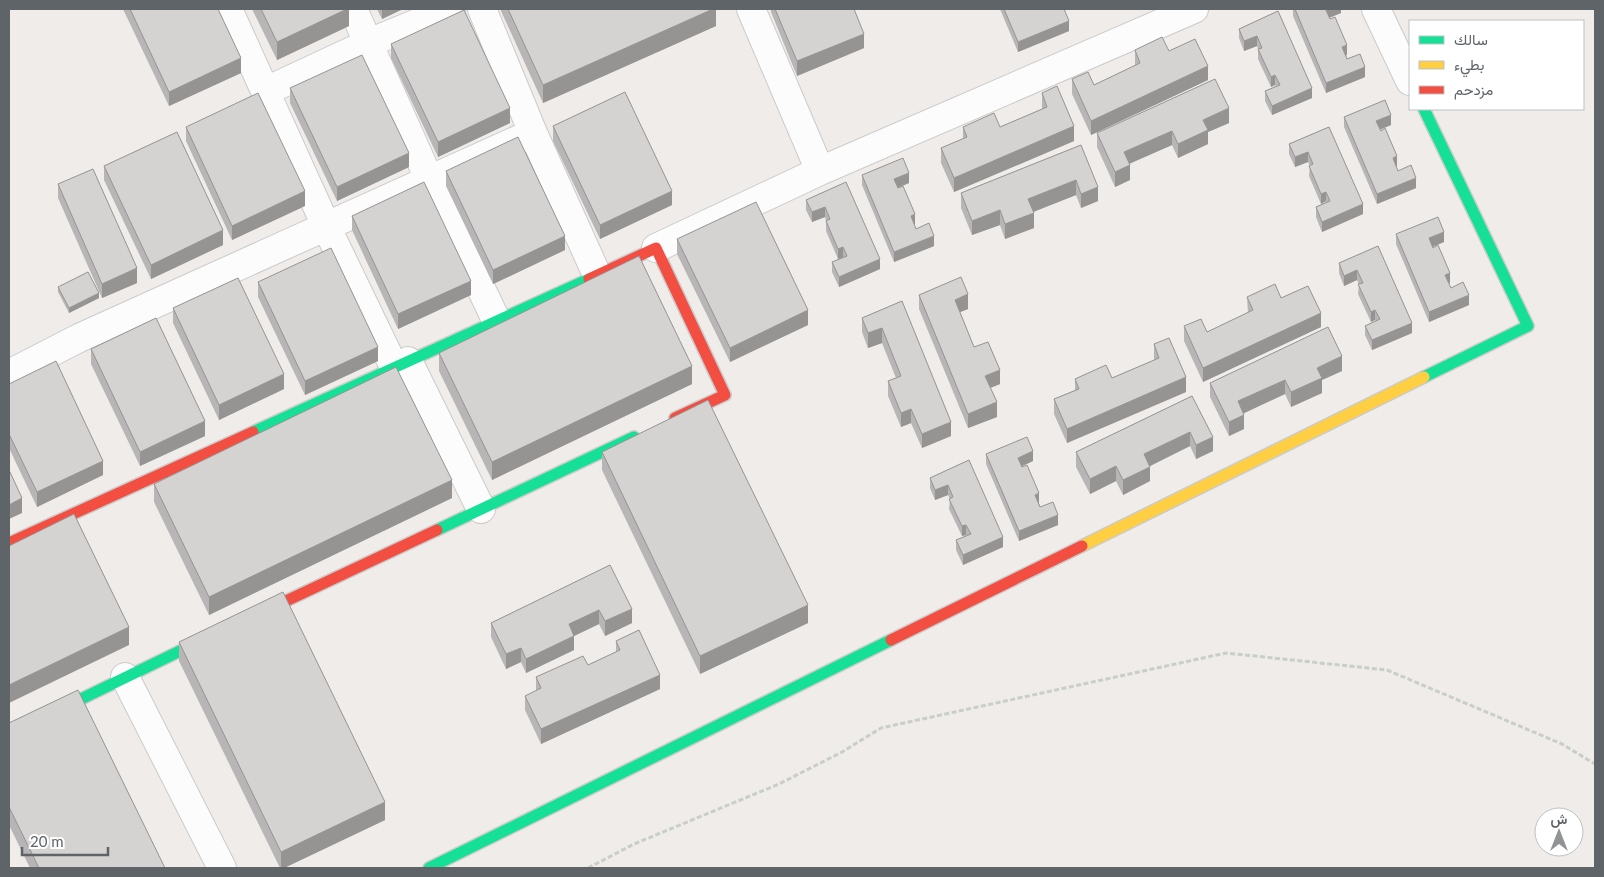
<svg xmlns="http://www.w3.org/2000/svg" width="1604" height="877" viewBox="0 0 1604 877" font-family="Lato,Vazirmatn,sans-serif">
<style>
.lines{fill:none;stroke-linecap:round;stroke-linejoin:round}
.street-casing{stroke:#cbcbcb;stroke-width:30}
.fast-casing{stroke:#cbcbcb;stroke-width:14}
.slow-casing{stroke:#cbcbcb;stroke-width:14}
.jam-casing{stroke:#cbcbcb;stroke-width:14}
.path{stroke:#c8ceca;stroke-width:3;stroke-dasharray:5 2.5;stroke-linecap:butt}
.street{stroke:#fdfcfc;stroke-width:28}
.fast{stroke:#16e098;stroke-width:11}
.slow{stroke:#ffcf43;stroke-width:11}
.jam{stroke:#f24e42;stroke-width:11}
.wall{fill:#b7b5b5}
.shaded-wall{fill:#959493}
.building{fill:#d5d3d2;stroke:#959493}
</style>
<rect width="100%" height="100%" fill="#efece9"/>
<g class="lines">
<g class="street-casing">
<path id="street" d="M228 9 326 226 394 367
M353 9 429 179 497 322
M482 9 533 133
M751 9 820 171
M1376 9 1410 81
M266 91 369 43 451 9
M656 248 820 171 1194 9
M408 361 481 509
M9 374 79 338 533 133 597 275
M125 677 222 868"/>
</g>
<g class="fast-casing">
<path id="fast" d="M1424 377 1528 326 1424 109
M253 432 589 279
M437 530 634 437
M9 734 213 635
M429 868 891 640"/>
</g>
<g class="slow-casing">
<path id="slow" d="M1082 546 1424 377"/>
</g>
<g class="jam-casing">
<path id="jam" d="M589 279 656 248 725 395 675 418
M9 543 253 432
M252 617 437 530
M891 640 1082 546"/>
</g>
<path class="path" d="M588 868 634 844 779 784 842 752 881 728 1226 653 1387 670 1562 744 1595 764"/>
<use href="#street" class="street"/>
<use href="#fast" class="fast"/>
<use href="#slow" class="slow"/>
<use href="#jam" class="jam"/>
</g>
<path class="wall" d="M123 9H218L241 73 169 106Z
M252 9H349V26L277 60Z
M377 9H403L382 19Z
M501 9H716V26L543 103 501 11Z
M771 9H854L864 48 797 76 771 12Z
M1000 9H1064L1069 31 1018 52Z
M1293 9H1341V13L1329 18 1347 55H1346L1347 59 1365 77 1326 93 1293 16Z
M1278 11 1312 98 1272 115 1265 101V91L1276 86 1275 85 1271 87 1258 59V49L1257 46 1244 51 1239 38V29Z
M391 44 510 123 438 157 391 58Z
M1135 50 1169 51 1208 80 1091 135 1072 94V79L1094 85 1135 66Z
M290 88 409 167 337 201 290 103Z
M1042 93 1074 141 954 192 941 163V148L963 139V127H1000L1042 109Z
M1344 117 1391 125 1380 130 1398 171 1416 188 1377 204 1344 127Z
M1229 123 1208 132V144L1178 158 1172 145 1129 164 1130 180 1115 187 1097 147V133Z
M553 126 672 205 600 239 553 141Z
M186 127 305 206 232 240 186 141Z
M1329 127 1363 214 1322 232 1316 217V207L1326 202V201L1321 204 1309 176 1310 166 1308 162 1295 167 1289 154V144Z
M1081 145 1098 201 1081 208 1076 195 1033 212 1034 228 1005 239 1000 225 972 235 961 208V193Z
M104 166 223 245 151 279 104 180Z
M446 171 565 250 493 284 446 186Z
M862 175 909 183 898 188 915 224 914 225 916 229 934 246 894 262 862 185Z
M846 182 880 269 839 287 832 272V262L843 257 838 259 826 231V221L825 217 812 222 806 210V200Z
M58 184 137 283 102 298 58 198Z
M352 216 471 295 398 329 352 230Z
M1396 234 1444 242 1433 247 1451 288 1469 305 1429 322 1396 244Z
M677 239 808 325 730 362 677 254Z
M1378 246 1412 333 1372 350 1365 335V326L1376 321 1375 320 1371 322 1358 294 1359 284 1357 280 1344 286 1339 273V263Z
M258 282 378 361 305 395 258 297Z
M58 287 99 298 69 313 58 292Z
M919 295 968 309 960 312 974 347 1000 384 990 388 997 417 968 428 919 309Z
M1247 297 1281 298 1321 327 1203 382 1184 341V326L1207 332 1248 313Z
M902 301 951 436 922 448 911 423 901 427 888 396V381L896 378 882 343 868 348 862 332V318Z
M173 308 284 389 219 420 173 323Z
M1154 344 1186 392 1067 443 1054 414V399L1075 390V379L1112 378 1154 360Z
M91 349 205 436 140 466 91 364Z
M439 353 692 384 492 480 439 371Z
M1342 371 1322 380V393L1291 407 1285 394 1244 413V429L1229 436 1210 397V383Z
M9 384 103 475 37 507 9 448Z
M1192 396 1213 451 1196 459 1190 446 1150 466V481L1123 495 1116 481 1090 494 1076 467V452Z
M602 452 808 623 700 674 602 470Z
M986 454 1033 461 1022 466 1039 503 1040 507 1058 525 1019 541 986 464Z
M969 460 1003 547 963 565 956 550V540L967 535H966L962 536 949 509 950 499 948 495 935 500 930 488V478Z
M154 484 452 498 209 615 154 502Z
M610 565 632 623 605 636 599 624 574 636V650L526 673 521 662 506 669 491 637V623Z
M616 641 660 689 541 744 525 710V696L536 691V677L588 665 616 652Z
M179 642 385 820 284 868H280L179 661Z
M9 723 165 868H30L9 825Z"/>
<path class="shaded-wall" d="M347 9H349V26L277 60V42Z
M382 9H403L382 19Z
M713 9H716V26L543 103V85Z
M1328 9H1341V13L1326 19V10Z
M1069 21V31L1018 52V42Z
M864 34V48L797 76V61Z
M1257 36V46L1244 51V41Z
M1347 45V55L1342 57V47Z
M241 58V73L169 106V92Z
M1208 66V80L1091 135V121Z
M1365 67V77L1326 93V83Z
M1275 75V85L1271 87V77Z
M1312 88V98L1272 115V106Z
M510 108V123L438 157V142Z
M1229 108V123L1208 132V144L1178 158V144L1203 120Z
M1391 115V125L1376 131V121Z
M1074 126V141L954 192V178Z
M1172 131V145L1124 166V152Z
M1308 152V162L1295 167V157Z
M409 153V167L337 201V187Z
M1397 156V166L1393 168V158Z
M1130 165V180L1115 187V172Z
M909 173V183L894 189V179Z
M1416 178V188L1377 204V194Z
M1076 180V195L1028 214V199Z
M1098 187V201L1081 208V194Z
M305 191V206L232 240V226Z
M672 191V205L600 239V225Z
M1326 192V201L1321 204V194Z
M1363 204V214L1322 232V222Z
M825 207V217L812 222V212Z
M1000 210V225L972 235V221Z
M1034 213V228L1005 239V224Z
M915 214V224L911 226V216Z
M223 230V245L151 279V265Z
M1444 232V242L1429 248V238Z
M565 236V250L493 284V270Z
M934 236V246L894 262V252Z
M843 247V257L838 259V249Z
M880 259V269L839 287V277Z
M137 268V283L102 298V284Z
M1357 270V280L1344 286V276Z
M1450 273V283L1445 285V275Z
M471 281V295L398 329V314Z
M99 293V298L69 313V308Z
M968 294V309L955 314V300Z
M1469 295V305L1429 322V312Z
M808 310V325L730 362V348Z
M1375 310V320L1371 322V312Z
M1321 313V327L1203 382V368Z
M1412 323V333L1372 350V340Z
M882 328V343L868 348V333Z
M378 347V361L305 395V381Z
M1342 356V371L1322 380V393L1291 407V392L1317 368Z
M692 366V384L492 480V462Z
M1000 370V384L985 390V376Z
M284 374V389L219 420V405Z
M1186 377V392L1067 443V429Z
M1285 380V394L1238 416V401Z
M997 402V417L968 428V414Z
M911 409V423L901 427V413Z
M1244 415V429L1229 436V422Z
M205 421V436L140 466V452Z
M951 422V436L922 448V434Z
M1190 432V446L1144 469V454Z
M1213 437V451L1196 459V445Z
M1033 451V461L1018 468V458Z
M103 461V475L37 507V492Z
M1116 466V481L1090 494V479Z
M1150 467V481L1123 495V480Z
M452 480V498L209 615V597Z
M948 485V495L935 500V490Z
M1039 493V503L1035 505V495Z
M22 498V513L9 519V505Z
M1058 515V525L1019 541V531Z
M966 525V535L962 536V526Z
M1003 537V547L963 565V555Z
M808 605V623L700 674V656Z
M632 609V623L605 636V621Z
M599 610V624L574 636V650L526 673V659L569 624Z
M129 627V645L9 703V685Z
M521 648V662L506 669V654Z
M660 675V689L541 744V729Z
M385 802V820L284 868H281V852Z"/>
<path class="building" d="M130 9H218L241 58 169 92Z
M261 9H347L277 42Z
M508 9H713L543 85Z
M775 9H854L864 34 797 61Z
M1004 9H1064L1069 21 1018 42Z
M1295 9H1328L1326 10 1330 19 1335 17 1347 45 1342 47 1347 59 1360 54 1365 67 1326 83Z
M464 10 510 108 438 142 391 44Z
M1278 11 1312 88 1272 106 1265 91 1280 85 1275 75 1271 77 1258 49 1262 48 1257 36 1244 41 1239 29Z
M1162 37 1169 51 1195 39 1208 66 1091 121 1072 79 1088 72 1094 85 1140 63 1135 50Z
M362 55 409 153 337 187 290 88Z
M1215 79 1229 108 1203 120 1208 130 1178 144 1172 131 1124 152 1130 165 1115 172 1097 133Z
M1057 86 1074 126 954 178 941 148 967 137 963 127 994 113 1000 127 1047 107 1042 93Z
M625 92 672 191 600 225 553 126Z
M258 93 305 191 232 226 186 127Z
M1385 100 1391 115 1376 121 1381 131 1385 128 1397 156 1393 158 1398 171 1411 165 1416 178 1377 194 1344 117Z
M1329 127 1363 204 1322 222 1316 207 1330 201 1326 192 1321 194 1309 166 1313 164 1308 152 1295 157 1289 144Z
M177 132 223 230 151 265 104 166Z
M518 137 565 236 493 270 446 171Z
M1081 145 1098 187 1081 194 1076 180 1028 199 1034 213 1005 224 1000 210 972 221 961 193Z
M903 158 909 173 894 179 898 188 903 186 915 214 911 216 916 229 929 223 934 236 894 252 862 175Z
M93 169 137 268 102 284 58 184Z
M424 182 471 281 398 314 352 216Z
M846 182 880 259 839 277 832 262 847 256 843 247 838 249 826 221 830 219 825 207 812 212 806 200Z
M756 202 808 310 730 348 677 239Z
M1438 217 1444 232 1429 238 1433 248 1438 245 1450 273 1445 275 1451 288 1463 282 1469 295 1429 312 1396 234Z
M1378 246 1412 323 1372 340 1365 326 1380 319 1375 310 1371 312 1358 284 1363 283 1357 270 1344 276 1339 263Z
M331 248 378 347 305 381 258 282Z
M639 256 692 366 492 462 439 353Z
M88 272 99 293 69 308 58 287Z
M961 277 968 294 955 300 974 347 988 342 1000 370 985 376 997 402 968 414 919 295Z
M238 278 284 374 219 405 173 308Z
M1275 284 1281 298 1308 286 1321 313 1203 368 1184 326 1201 319 1207 332 1253 310 1247 297Z
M902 301 951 422 922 434 911 409 901 413 888 381 901 376 882 328 868 333 862 318Z
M156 318 205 421 140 452 91 349Z
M1328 327 1342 356 1317 368 1322 378 1291 392 1285 380 1238 401 1244 415 1229 422 1210 383Z
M1169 338 1186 377 1067 429 1054 399 1079 389 1075 379 1106 365 1112 378 1159 358 1154 344Z
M56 361 103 461 37 492 9 434V384Z
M396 367 452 480 209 597 154 484Z
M1192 396 1213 437 1196 445 1190 432 1144 454 1150 467 1123 480 1116 466 1090 479 1076 452Z
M708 400 808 605 700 656 602 452Z
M1027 437 1033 451 1018 458 1022 467 1027 465 1039 493 1035 495 1040 507 1053 502 1058 515 1019 531 986 454Z
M969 460 1003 537 963 555 956 540 971 534 966 525 962 526 949 499 953 497 948 485 935 490 930 478Z
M9 470 22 498 9 505Z
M74 514 129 627 9 685V546Z
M610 565 632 609 605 621 599 610 569 624 574 636 526 659 521 648 506 654 491 623Z
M283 592 385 802 281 852 179 642Z
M639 630 660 675 541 729 525 696 541 688 536 677 583 656 588 665 620 650 616 641Z
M78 690 165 868H39L9 807V723Z"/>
<rect width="1604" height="877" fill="none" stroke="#5e6468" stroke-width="20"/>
<rect x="1409" y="20" width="175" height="90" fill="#ffffff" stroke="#bfc1c3"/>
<rect x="1419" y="36" width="25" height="8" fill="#16e098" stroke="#bfc1c3"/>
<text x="1454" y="45" font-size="15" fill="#5e6468">سالك</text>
<rect x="1419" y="61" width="25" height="8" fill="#ffcf43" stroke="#bfc1c3"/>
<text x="1454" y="70" font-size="15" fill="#5e6468">بطيء</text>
<rect x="1419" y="86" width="25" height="8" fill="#f24e42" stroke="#bfc1c3"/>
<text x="1454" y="95" font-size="15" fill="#5e6468">مزدحم</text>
<g transform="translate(1559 832)"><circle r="24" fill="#ffffff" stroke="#bfc1c3"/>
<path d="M0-4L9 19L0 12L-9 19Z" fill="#919495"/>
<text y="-8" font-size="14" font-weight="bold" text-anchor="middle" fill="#5e6468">ش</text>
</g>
<path d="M22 847v8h86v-8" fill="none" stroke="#5e6468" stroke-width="2.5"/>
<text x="30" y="847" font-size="15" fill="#5e6468" stroke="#ffffff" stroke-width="4" paint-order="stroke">20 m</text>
</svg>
